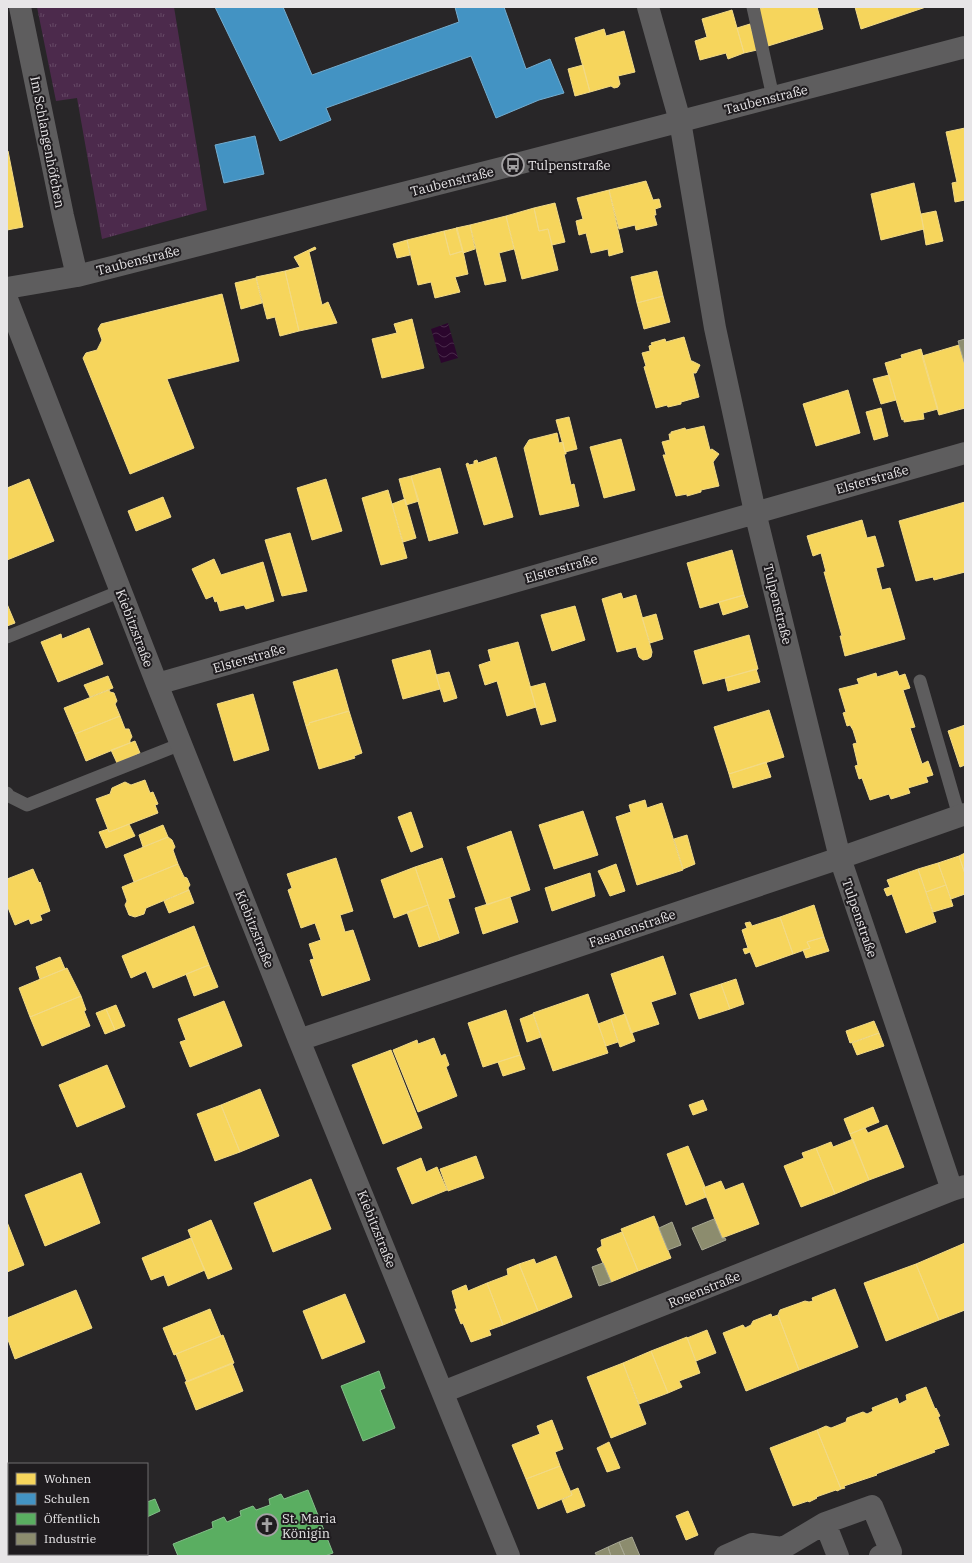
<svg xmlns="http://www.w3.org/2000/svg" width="972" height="1563" viewBox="0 0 972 1563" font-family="'IBM Plex Serif',serif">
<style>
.grass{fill:url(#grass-tufts)}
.water{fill:url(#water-waves)}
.homes{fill:#f6d55c;stroke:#f2da86}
.schools{fill:#4393c3;stroke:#74acce}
.public{fill:#5aae61;stroke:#84be89}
.industry{fill:#8c8c6e;stroke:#a7a792}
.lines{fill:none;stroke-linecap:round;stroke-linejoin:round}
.service{stroke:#5e5d5e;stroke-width:13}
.minor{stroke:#5e5d5e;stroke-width:22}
.labels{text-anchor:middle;stroke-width:4;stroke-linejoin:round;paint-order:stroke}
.street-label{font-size:13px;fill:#e7e5e7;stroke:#1f1c1f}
.poi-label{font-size:13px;fill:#e7e5e7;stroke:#1f1c1f;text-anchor:start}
</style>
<defs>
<pattern id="grass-tufts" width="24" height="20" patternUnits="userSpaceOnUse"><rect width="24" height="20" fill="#4c2a4c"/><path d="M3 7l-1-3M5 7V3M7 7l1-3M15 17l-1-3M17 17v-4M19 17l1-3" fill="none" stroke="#664966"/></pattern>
<pattern id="water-waves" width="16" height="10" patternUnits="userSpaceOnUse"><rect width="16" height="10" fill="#2b062d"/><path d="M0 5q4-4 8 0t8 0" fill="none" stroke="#4a2a4b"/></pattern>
</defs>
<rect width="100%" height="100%" fill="#282628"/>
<path class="grass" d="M37 7H174L207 210 102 239 77 98 56 101Z"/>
<path class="water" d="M448 323 458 358 441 363 431 329Z"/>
<path class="homes" d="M766 7H817L823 29 768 46 758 9Z
M855 7H926L861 29Z
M732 10 744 53 728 59 726 53 700 60 695 41 707 37 702 19Z
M750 24 757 50 744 53 737 28Z
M604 29 606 36 624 31 635 72 618 76 620 84 618 87 614 88 611 86 590 92 575 38Z
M583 65 590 92 575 96 568 69Z
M965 128V200L955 202 952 183 957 182 946 132Z
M7 151H8L23 227 7 230Z
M646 181 653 200 659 199 661 207 655 209 656 215H654L657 225 636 230 635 225 619 229 609 190Z
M914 183 924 229 881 240 871 194Z
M609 190 623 252 609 256 608 249 591 253 586 233 579 235 576 221 583 219 577 198Z
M555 203 565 242 552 245 548 229 539 231 534 208Z
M534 208 539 231 548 229 558 270 522 279 506 216Z
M936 211 943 241 926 245 921 214Z
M506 216 514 249 499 253 506 281 485 285 470 225Z
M470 225 475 249 463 253 456 228Z
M457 228 463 251 450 255 444 231Z
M444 231 450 255 463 251 468 274 455 277 460 292 435 298 431 282 418 285 407 240Z
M407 240 410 255 397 258 393 244Z
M315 247 316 249 309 252 322 305 328 302 337 323 299 331 285 271 300 267 294 257Z
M285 271 299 331 280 336 275 317 267 319 256 277Z
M657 271 663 296 637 303 631 277Z
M256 278 262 303 241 309 235 283Z
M222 294 239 361 167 379 194 448 130 474 83 358 86 353 97 350 102 340 98 329 101 324Z
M663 296 670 322 644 329 637 303Z
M412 319 424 368 382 378 372 339 397 333 394 324Z
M684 337 691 361H692L700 365 696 373H693L699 397 681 402V404L668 407 667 405 656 408 644 367 646 366 642 353 650 351 649 346 652 345 651 343 665 339 666 342Z
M959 345 965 365V408L939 415 922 356Z
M921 349 938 409 923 413 924 419 904 422V419L902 420 885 363 902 358 901 355Z
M889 375 896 400 881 404 873 379Z
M848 390 860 433 816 446 803 404Z
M881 408 888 436 874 440 866 412Z
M569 417 577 449 565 452 556 420Z
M704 426 710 450 712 449 719 454 713 462 719 486 701 490V492L687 496V494L676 496 663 455H666L662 442 670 440 669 434H671V432L685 428 686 430Z
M557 433 559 443 563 442 565 452 566 451V454H564L571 485 574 484 579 506 540 515 524 448 529 440Z
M621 439 635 490 604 498 590 447Z
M496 457 513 517 484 525 466 464 468 463 469 465 474 464V461L477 460 478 463Z
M440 468 458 533 429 541 411 476Z
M411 476 419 501 406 505 399 479Z
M29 479 54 541 7 560V488Z
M326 479 342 531 312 540 297 488Z
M388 490 407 558 381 565 362 498Z
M163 497 171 517 136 531 128 511Z
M405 499 416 538 403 542 392 504Z
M965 502V572L934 580 933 577 916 581 899 521Z
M862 520 867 538 875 536 884 566 876 568 882 590 890 588 905 639 845 656 840 636H842L824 572H826L821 553 813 556 807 536Z
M290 533 307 591 282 596 265 540Z
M732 550 744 595 700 608 687 563Z
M214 559 221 575 263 562 274 601 246 609 244 605 220 611 217 601 215 602 213 596 206 599 192 569Z
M621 593 623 599 636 595 652 652 651 657 648 659 643 660 639 657 636 647 617 652 602 599Z
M744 595 748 607 723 615 719 602Z
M7 604 15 623 7 626Z
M575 606 585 640 552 651 541 615Z
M656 614 663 639 650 643 642 618Z
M89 628 103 664 58 682 41 642 61 634 62 639Z
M749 635 758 669 703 684 694 651Z
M518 642 536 707 507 716 497 681 485 685 479 665 491 661 488 650Z
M430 650 440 689 403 699 392 660Z
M337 669 349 711 309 723 310 724 306 726 293 682Z
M756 669 760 682 728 691 725 678Z
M897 671 899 676 905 674 910 688 903 690 915 727 910 728 922 764 928 761 933 775 926 777 928 782 908 788 910 793 891 799 889 794 870 800 862 778 859 779 855 766 858 765 853 744 857 743 853 730 850 725 847 726 843 713 846 712 839 689 859 684 857 679 876 673 877 677Z
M449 672 457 698 444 702 436 675Z
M108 676 113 688 90 697 84 685Z
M545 683 556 721 541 725 530 687Z
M109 690 110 692 114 693 117 701 115 704 120 716 75 734 64 708Z
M253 694 269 750 234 761 217 704Z
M769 710 784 757 729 774 714 727Z
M349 711 362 753 354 756 355 758 319 769 306 726 310 724 309 723Z
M120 716 125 729H129L132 737 130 740V743L86 761 75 734Z
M965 725V765L960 767 948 731Z
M135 741 140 753 117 763 111 750Z
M766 762 771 777 733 788 729 774Z
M145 780 150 793 153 792 158 804 155 805 158 813 109 832 96 799 110 794 112 788 125 782 131 785Z
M645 800 647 808 662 803 683 870 637 885 616 817 631 812 629 805Z
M583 811 598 855 554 869 539 825Z
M411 812 423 847 411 852 398 817Z
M129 824 135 836 106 848 99 832 108 829 109 832Z
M163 825 168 837 143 847 139 835Z
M511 831 530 890 487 905 467 847Z
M687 835 695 864 683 869 674 839Z
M168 837 172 840 175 847 173 850 178 864 134 882 124 855Z
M965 853V874L959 856Z
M959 856 965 874V894L951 899 938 863Z
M336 858 353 911 340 915 345 932 353 930 370 980 322 996 310 960 314 959 309 944 321 940 315 923 301 928 288 890 292 888 287 874Z
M442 858 455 897 448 899 459 933 440 940 415 867Z
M938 863 946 885 926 892 918 869Z
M178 864 184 877 187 878 190 885 188 888 189 890 146 908 144 914 135 917 129 915 125 905 127 901 122 887Z
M616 864 625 891 610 896 598 871Z
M415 867 428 905 394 918 381 880Z
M33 869 39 883 40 882 50 911 40 915 42 920 31 924 29 919 15 925 7 905V879Z
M918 869 936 922 906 933 892 894 887 896 884 889 890 887 887 880Z
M590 873 595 896 552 911 545 888Z
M946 885 953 906 933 912 926 892Z
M189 890 194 903 169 913 164 901Z
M510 897 518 922 483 934 475 908Z
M428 905 440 940 419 947 407 912Z
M814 905 824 937 807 942 810 948 793 954 780 917Z
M780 917 793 954 756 967 750 952 745 954 743 949 748 948 742 930 747 928 745 923 750 922 752 926Z
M194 926 209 965 153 988 146 971 131 978 122 956Z
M824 937 829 951 806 958 803 950 810 948 807 942Z
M663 956 676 994 651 1002 659 1024 631 1033 611 974Z
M60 957 65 969 40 979 36 967Z
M209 965 218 987 194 996 186 974Z
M67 968 81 996 30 1017 19 988Z
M736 979 744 1004 730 1009 721 984Z
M721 984 730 1009 699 1019 690 994Z
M588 994 608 1053 553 1071 533 1013Z
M81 996 86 1010 84 1011 90 1026 42 1046 30 1017Z
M224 1001 242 1046 190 1067 180 1042 186 1040 178 1019Z
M116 1005 125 1026 115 1030 106 1009Z
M106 1009 115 1030 105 1034 96 1013Z
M506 1010 520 1055 483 1067 468 1023Z
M533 1014 541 1037 527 1042 520 1019Z
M625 1014 635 1041 620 1047 611 1019Z
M611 1019 618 1042 606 1046 598 1024Z
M874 1021 879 1033 850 1043 846 1031Z
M879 1033 884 1046 857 1055 852 1043Z
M434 1038 441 1056 445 1054 449 1065 446 1067 457 1096 418 1112 393 1050 417 1040 418 1044Z
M391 1050 422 1128 383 1144 352 1065Z
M520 1055 525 1069 503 1076 498 1062Z
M107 1065 125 1107 77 1127 59 1085Z
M260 1089 279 1136 240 1152 221 1105Z
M703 1100 707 1110 693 1115 689 1105Z
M221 1105 240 1152 215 1161 197 1114Z
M873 1107 879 1122 850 1134 844 1119Z
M887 1125 904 1167 869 1180 850 1134 865 1128 868 1133Z
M853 1139 869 1180 835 1194 816 1148 831 1142 833 1147Z
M688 1146 705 1187 703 1188 706 1197 686 1205 667 1154Z
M816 1148 835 1194 801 1207 784 1166 804 1158 802 1153Z
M476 1156 484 1178 448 1191 440 1169Z
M421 1158 426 1172 437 1167 447 1190 412 1204 397 1168Z
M81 1173 100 1223 45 1246 25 1195Z
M311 1179 331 1229 273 1252 254 1203Z
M721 1181 725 1190 743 1183 759 1224 722 1238 703 1188Z
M654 1216 671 1258 638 1271 621 1229Z
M211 1220 232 1269 208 1279 188 1230Z
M7 1222 24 1265 7 1272Z
M622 1232 638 1271 611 1282 597 1249 602 1246 601 1240Z
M191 1238 205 1270 168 1286 164 1275 151 1280 142 1258Z
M965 1243V1310L939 1320 916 1264Z
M556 1256 572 1297 538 1311 519 1264 534 1259 536 1264Z
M519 1264 538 1311 503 1325 487 1283 508 1275 507 1269Z
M916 1264 939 1320 886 1341 864 1283Z
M487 1283 503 1325 489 1330 491 1335 471 1342 463 1323 461 1324 455 1309H457L452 1291 466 1285 468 1291Z
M835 1289 858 1347 799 1370 778 1315 780 1310 805 1301 809 1302 813 1301 812 1298Z
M76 1290 92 1328 15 1359 7 1337V1318Z
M345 1294 365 1342 322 1359 303 1311Z
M210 1309 221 1336 174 1355 163 1328Z
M771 1314 772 1317 778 1315 799 1370 746 1391 723 1333 743 1325 745 1328 751 1325 753 1321Z
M707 1330 716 1353 696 1361 687 1338Z
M223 1335 234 1363 187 1382 176 1354Z
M687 1337 700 1373 679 1381 682 1387 668 1393 651 1351Z
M651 1351 668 1393 639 1404 623 1363Z
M232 1363 243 1391 196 1410 185 1382Z
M623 1363 646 1424 611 1438 587 1377Z
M926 1387 935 1409 936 1408 940 1416 938 1417 949 1445 934 1450 935 1452 876 1474 877 1475 844 1486 845 1488 841 1489 817 1430 826 1426 831 1428 846 1422 847 1418 863 1412 867 1414 873 1411 872 1408 897 1398 899 1404 907 1400 906 1395Z
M552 1420 563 1449 555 1452 560 1466 526 1479 512 1445 540 1434 537 1426Z
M817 1430 841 1489 837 1491 836 1490 816 1497 817 1498 809 1502 808 1501 793 1506 770 1448Z
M609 1442 620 1468 607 1472 597 1448Z
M560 1466 572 1495 538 1509 526 1479Z
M578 1488 585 1506 567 1513 562 1500 572 1495 571 1491Z
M688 1511 698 1535 686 1540 676 1516Z"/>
<path class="schools" d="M215 7H283L312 75 459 22 455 7H504L526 69 550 59 564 93 539 100 496 118 471 56 326 108 331 120 280 141Z
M255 136 264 174 224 183 215 145Z"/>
<path class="public" d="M379 1371 385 1388 380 1390 395 1428 363 1441 341 1386Z
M308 1490 333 1553 325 1556H178L173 1544 213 1528 212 1522 224 1517 227 1522 241 1516 240 1511 253 1506 256 1510 270 1505 269 1499 281 1494 284 1499Z
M155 1499 160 1511 147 1517V1502Z"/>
<path class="industry" d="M965 339V365L958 341Z
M714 1219 722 1238H725L726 1240 702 1250 692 1228Z
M672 1222 681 1245 668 1250 659 1228Z
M603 1263 611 1282 599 1286 592 1267Z
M632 1537 640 1556H625L619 1542Z
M619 1542 625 1556H611L608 1547Z
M608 1547 611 1556H597L595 1553Z"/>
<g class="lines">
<path class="service" d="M753 7 773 97
M7 637 121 591
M920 681 959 816
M7 793 9 796 27 805 181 744"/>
<path class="minor" d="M20 7 63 216 77 276
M648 7 680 121 715 328 755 512 840 858 952 1190
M7 288 77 276 513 165 965 47
M7 299 157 684 299 1040 509 1556
M157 684 965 453
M299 1040 840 858 965 814
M443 1392 952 1190 965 1186
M825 1523 838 1556
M725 1556 752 1544 783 1548 825 1523 872 1506 891 1552 880 1556"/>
</g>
<defs>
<g id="bus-ring" transform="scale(1.15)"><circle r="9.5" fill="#1f1c1f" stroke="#a4a2a4" stroke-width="1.5"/><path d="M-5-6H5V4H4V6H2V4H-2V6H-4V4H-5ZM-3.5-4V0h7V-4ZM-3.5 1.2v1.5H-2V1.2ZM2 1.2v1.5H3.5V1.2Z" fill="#a4a2a4"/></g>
<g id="church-ring" transform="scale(1.15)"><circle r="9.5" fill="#1f1c1f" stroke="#a4a2a4" stroke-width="1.5"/><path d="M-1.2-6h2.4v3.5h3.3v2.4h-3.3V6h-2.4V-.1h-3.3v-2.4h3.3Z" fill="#a4a2a4"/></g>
</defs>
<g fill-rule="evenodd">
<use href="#bus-ring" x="513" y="165"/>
<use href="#church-ring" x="267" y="1525"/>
</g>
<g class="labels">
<g class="street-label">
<text transform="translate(766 99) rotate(-14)" y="5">Taubenstraße</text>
<text transform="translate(48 142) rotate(79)" y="5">Im Schlangenhöfchen</text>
<text transform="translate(452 181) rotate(-14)" y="5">Taubenstraße</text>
<text transform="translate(138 260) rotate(-14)" y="5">Taubenstraße</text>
<text transform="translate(872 479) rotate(-16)" y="5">Elsterstraße</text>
<text transform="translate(561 568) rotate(-16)" y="5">Elsterstraße</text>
<text transform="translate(778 604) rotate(76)" y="5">Tulpenstraße</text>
<text transform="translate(135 628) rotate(69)" y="5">Kiebitzstraße</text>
<text transform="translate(249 658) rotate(-16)" y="5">Elsterstraße</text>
<text transform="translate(860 918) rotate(71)" y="5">Tulpenstraße</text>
<text transform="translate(632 928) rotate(-19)" y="5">Fasanenstraße</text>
<text transform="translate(255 929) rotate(68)" y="5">Kiebitzstraße</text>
<text transform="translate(377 1229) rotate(68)" y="5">Kiebitzstraße</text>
<text transform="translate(704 1289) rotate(-22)" y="5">Rosenstraße</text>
</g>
<g class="poi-label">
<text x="528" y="170">Tulpenstraße</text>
<text x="282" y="1523">St. Maria<tspan x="282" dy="15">Königin</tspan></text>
</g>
</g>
<rect width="972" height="1563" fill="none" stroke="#e7e5e7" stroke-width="16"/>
<rect x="8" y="1463" width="140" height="92" fill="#1f1c1f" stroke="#6f6c6f"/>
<rect x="16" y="1473" width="20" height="12" fill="#f6d55c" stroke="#6f6c6f"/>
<text x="44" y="1483" font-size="12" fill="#e7e5e7">Wohnen</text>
<rect x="16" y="1493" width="20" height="12" fill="#4393c3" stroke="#6f6c6f"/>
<text x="44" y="1503" font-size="12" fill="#e7e5e7">Schulen</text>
<rect x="16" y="1513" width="20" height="12" fill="#5aae61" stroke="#6f6c6f"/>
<text x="44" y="1523" font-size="12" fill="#e7e5e7">Öffentlich</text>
<rect x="16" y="1533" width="20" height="12" fill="#8c8c6e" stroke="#6f6c6f"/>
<text x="44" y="1543" font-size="12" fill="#e7e5e7">Industrie</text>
</svg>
